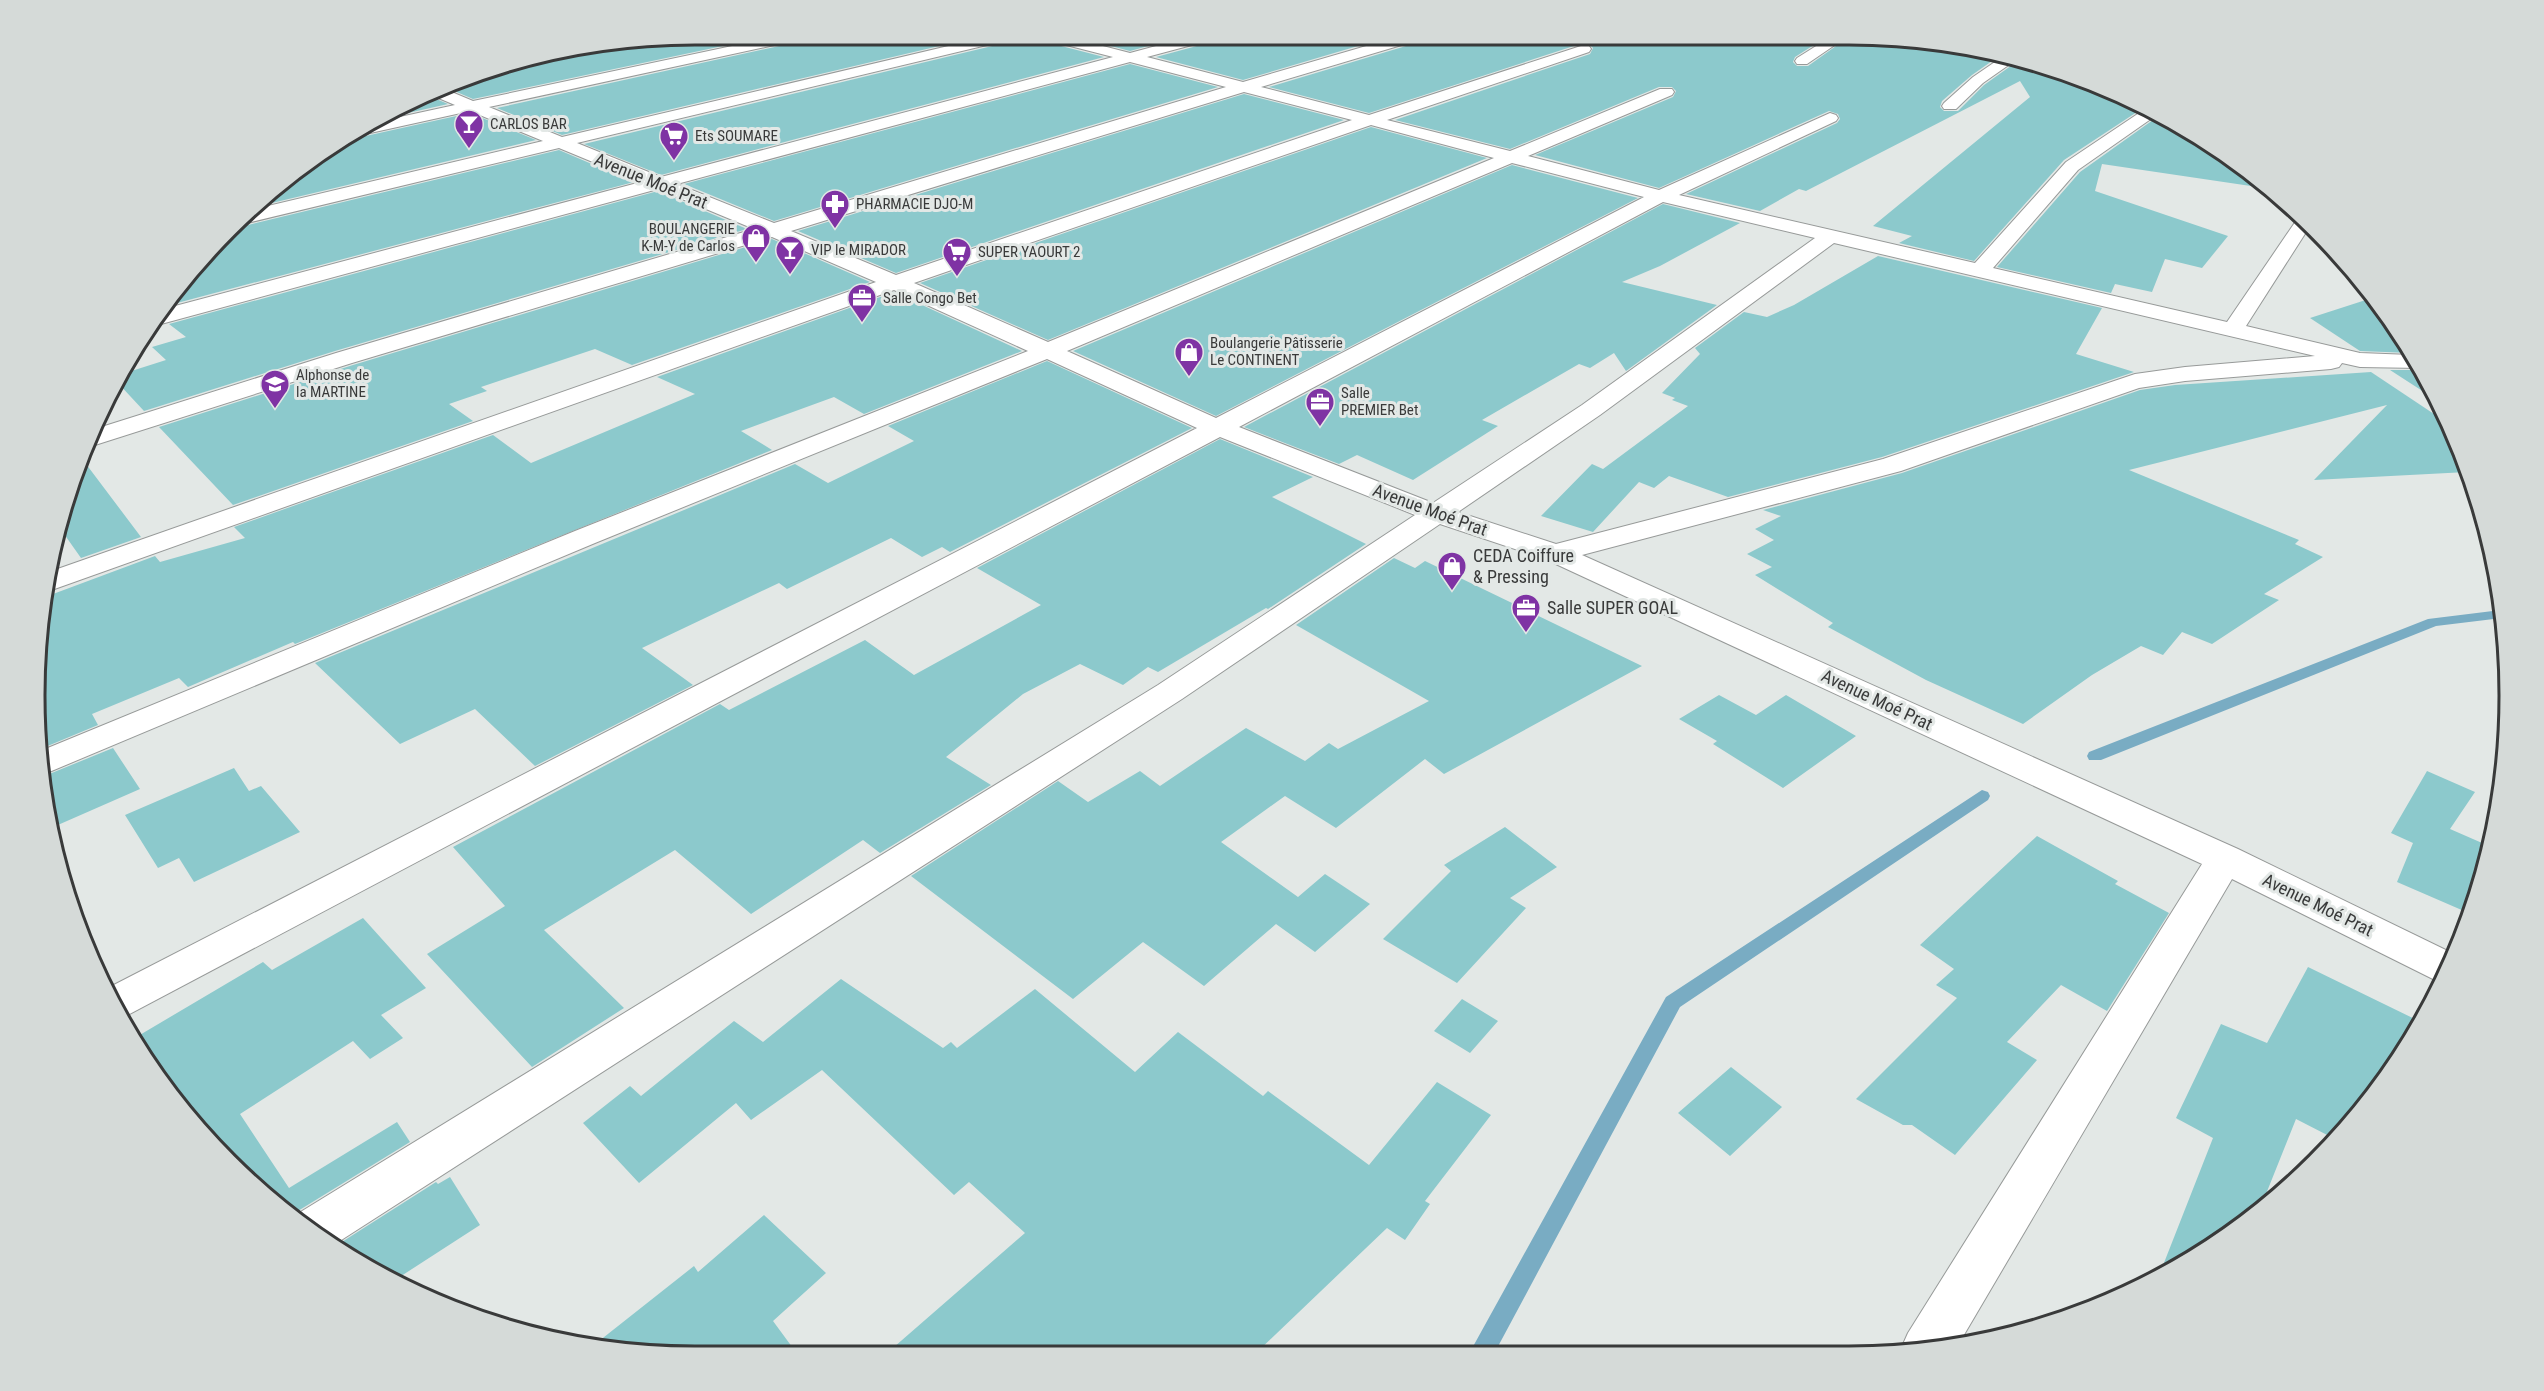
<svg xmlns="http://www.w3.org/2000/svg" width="2544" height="1391" viewBox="0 0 2544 1391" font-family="'Roboto Condensed',sans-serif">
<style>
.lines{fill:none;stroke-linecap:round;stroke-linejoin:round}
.stream{fill:#79acc3;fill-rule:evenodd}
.building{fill:#8cc9cc}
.minor-casing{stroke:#979a99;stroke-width:2}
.minor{fill:#fff;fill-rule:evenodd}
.labels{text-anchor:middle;stroke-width:6;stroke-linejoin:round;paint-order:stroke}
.far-poi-label{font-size:15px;fill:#393a3a;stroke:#e3e8e6;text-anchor:start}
.street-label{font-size:18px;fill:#393a3a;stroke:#e3e8e6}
.poi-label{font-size:18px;fill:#393a3a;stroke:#e3e8e6;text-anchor:start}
.rim{fill:none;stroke:#393a3a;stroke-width:3}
</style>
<rect width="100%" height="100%" fill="#e3e8e6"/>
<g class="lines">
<path class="stream" d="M2501 610 2502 618 2436 626 2101 760H2089L2087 756 2089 752 2428 619Z
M1982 790 1988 792 1990 796 1988 800 1680 1007 1495 1352H1470L1666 997Z"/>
</g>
<path class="building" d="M695 34 775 35 473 99 445 87 483 70 567 47Z
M811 35H986L562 135 497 108 802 41Z
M1021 35H1035L1038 40 1104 57 661 175 584 144 1013 41Z
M1069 35H1188L1130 51Z
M1222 35H1395L1243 80 1156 57 1219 40Z
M1429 35 1828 36 1795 57 1793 62 1797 66H1808L1850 36H1891L2002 54 1972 75 1942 101 1940 107 1944 111H1958L1984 85 2022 58 2143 108 2064 160 1974 261 1899 243 1912 236 1873 226 2030 97 2020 81 1806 191 1799 189 1760 211 1686 194 1837 123 1840 119 1838 114 1829 111 1659 188 1535 155 1673 97 1676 91 1672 87H1659L1510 149 1395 120 1590 54 1593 48 1589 44 1583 43 1369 113 1269 87 1426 40Z
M1130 64 1218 87 774 221 684 184Z
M1244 94 1344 120 896 273 798 231Z
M427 95 448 104 368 122 384 114Z
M470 113 536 140 255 207 293 171 344 137 352 139Z
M2160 115 2179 123 2271 189 2102 164 2095 191 2228 236 2202 268 2165 259 2152 292 2115 284 2111 293 1997 267 2080 172Z
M1371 127 1487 158 1048 340 920 283Z
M559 150 634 182 162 307 199 259 236 224 244 226Z
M1512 165 1638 198 1216 416 1073 351Z
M658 191 747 229 335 351 144 411 117 382 122 374 166 360 152 347 186 337 169 324Z
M1663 204 1740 223 1660 266 1622 282 1717 305 1626 371 1614 353 1590 368 1579 364 1482 420 1498 426 1413 480 1357 455 1339 464 1244 427Z
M772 239 870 282 632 365 595 349 481 387 487 391 449 404 473 421 233 505 159 427 353 365Z
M1878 256 2102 308 2076 354 2134 372 1882 457 1728 497 1669 476 1654 488 1639 482 1593 532 1541 516 1592 464 1603 469 1688 406 1672 400 1675 398 1662 393 1700 354 1695 348 1744 312 1767 317 1794 305Z
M894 292 1022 351 864 414 834 397 741 431 772 450 295 644 293 642 188 687 179 678 92 714 98 725 38 750 36 652 45 597 155 556 160 562 245 538 234 527 493 435 531 463 695 394 657 377Z
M2375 297 2410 353 2360 351 2310 318Z
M1047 361 1192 428 950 552 942 547 922 557 891 538 787 589 779 583 642 648 693 685 535 766 475 709 400 744 315 663 795 464 828 483 914 441 888 426Z
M2390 370H2421L2441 403Z
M2371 372 2449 424 2467 472 2314 480 2387 405 2129 470 2299 540 2295 544 2323 557 2264 594 2279 600 2212 644 2182 632 2163 655 2141 646 2092 675 2023 724 1926 680 1828 627 1833 623 1755 575 1772 567 1747 554 1774 540 1755 529 1781 516 1763 510 1902 473 2140 390 2175 385Z
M1220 439 1313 477 1272 497 1366 544 1268 609 1266 608 1158 672 1148 667 1123 685 1080 664 1023 694 946 757 991 785 880 853 863 840 751 914 675 850 544 930 624 1008 532 1067 427 954 505 906 453 847 720 704 729 710 865 640 914 675 1041 605 977 568Z
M80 456 141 537 81 558 57 524Z
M1394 558 1415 568 1425 561 1642 666 1444 774 1425 759 1336 828 1285 796 1221 842 1298 897 1325 874 1370 904 1315 952 1276 924 1204 986 1143 942 1073 999 911 876 1058 781 1088 802 1140 771 1160 786 1246 728 1305 761 1329 743 1338 749 1429 701 1296 625Z
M1719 695 1756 715 1786 695 1856 736 1783 788 1713 744 1717 741 1679 719Z
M113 748 140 789 51 828 42 777Z
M234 768 249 791 261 786 300 832 194 882 179 858 158 868 125 815Z
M2427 771 2475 792 2450 829 2489 846 2464 911 2397 882 2413 843 2391 833Z
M1505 827 1557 867 1510 898 1526 908 1457 983 1383 939 1451 871 1444 865Z
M2037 836 2118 881 2115 884 2169 913 2107 1011 2061 985 2007 1042 2037 1060 1955 1155 1912 1125H1903L1856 1099 1957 998 1936 985 1954 969 1920 945Z
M363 918 426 988 381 1015 403 1038 370 1059 353 1041 240 1114 289 1188 397 1122 410 1142 293 1214 291 1218 199 1132 146 1062 133 1039 263 962 272 970Z
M2308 967 2423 1023 2421 1026 2335 1139 2296 1119 2260 1209 2215 1245 2160 1273 2213 1138 2176 1118 2221 1024 2267 1043Z
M841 979 943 1048 951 1042 957 1048 1035 989 1135 1072 1178 1032 1263 1096 1268 1091 1369 1165 1437 1082 1491 1115 1425 1201 1430 1204 1405 1240 1387 1228 1256 1353 886 1354 1025 1233 969 1182 954 1195 822 1070 751 1120 736 1103 639 1183 583 1123 630 1086 641 1096 734 1021 763 1042Z
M1462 999 1498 1021 1470 1053 1434 1031Z
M1731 1067 1782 1107 1730 1156 1678 1113Z
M450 1177 480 1225 395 1280 365 1268 334 1247 436 1182 438 1184Z
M764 1215 826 1273 773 1321 798 1355H653L594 1345 694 1266 698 1272Z"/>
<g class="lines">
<g class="minor-casing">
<path id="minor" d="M784 35H809L802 39 489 107 562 137 995 35H1019L1012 39 577 143 661 177 1113 57 1039 38 1037 35H1060L1130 53 1197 35H1220L1218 38 1147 57 1243 82 1404 35H1427L1425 38 1261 87 1369 115 1584 45 1589 46 1591 49 1589 52 1387 120 1510 151 1660 89H1672L1674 92 1672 95 1528 156 1659 190 1830 113 1836 115 1838 118 1836 121 1679 195 1975 263 2066 162 2145 109 2158 114 2078 170 1993 268 2227 322 2300 215 2310 226 2246 326 2360 353 2411 355 2420 368 2360 367 2342 363 2339 367 2331 369 2185 381 2139 388 1901 471 1582 555 2238 849 2454 954 2441 983 2232 879 1958 1345 1934 1351H1900L1908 1333 2202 864 1545 559 1440 524 1182 699 332 1246 293 1220 294 1216 1158 685 1415 515 1220 437 122 1018 106 989 1197 428 1047 359 595 543 42 775 38 752 575 531 1028 351 894 290 46 592 49 572 876 282 772 237 352 363 95 445 83 447 92 430 336 353 754 229 658 189 161 324 149 325 160 310 641 182 559 148 243 224 238 223 251 210 543 141 470 111 352 137 346 136 363 125 455 105 429 94 442 88 473 101ZM1130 62 1226 87 774 223 677 184ZM1244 92 1352 120 896 275 791 231ZM1371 125 1494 158 1048 342 914 283ZM1512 163 1644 197 1216 418 1067 351ZM1663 202 1815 238 1582 405 1433 503 1239 427ZM1834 243 2315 356 2185 367 2135 374 1883 459 1556 544 1458 512 1600 415Z
M1832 36H1848L1807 64H1797L1795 61 1797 58Z
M2005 55 2020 57 1983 83 1956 109H1944L1942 106 1944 103 1973 77Z"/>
</g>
<use href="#minor" class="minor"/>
</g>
<defs>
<g id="bar-pin" transform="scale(1.5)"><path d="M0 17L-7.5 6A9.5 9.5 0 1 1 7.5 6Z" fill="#7f33a4" stroke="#e3e8e6"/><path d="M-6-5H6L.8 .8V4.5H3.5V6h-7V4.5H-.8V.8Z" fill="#fff"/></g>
<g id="supermarket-pin" transform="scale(1.5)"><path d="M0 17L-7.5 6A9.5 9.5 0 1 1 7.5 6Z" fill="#7f33a4" stroke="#e3e8e6"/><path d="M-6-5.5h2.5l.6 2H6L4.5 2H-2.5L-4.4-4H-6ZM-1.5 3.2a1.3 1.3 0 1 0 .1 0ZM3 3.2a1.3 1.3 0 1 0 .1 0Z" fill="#fff"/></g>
<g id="pharmacy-pin" transform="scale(1.5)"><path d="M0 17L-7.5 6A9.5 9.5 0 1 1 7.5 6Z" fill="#7f33a4" stroke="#e3e8e6"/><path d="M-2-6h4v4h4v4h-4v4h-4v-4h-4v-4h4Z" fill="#fff"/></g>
<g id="shop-pin" transform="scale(1.5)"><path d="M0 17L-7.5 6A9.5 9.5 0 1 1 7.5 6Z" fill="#7f33a4" stroke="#e3e8e6"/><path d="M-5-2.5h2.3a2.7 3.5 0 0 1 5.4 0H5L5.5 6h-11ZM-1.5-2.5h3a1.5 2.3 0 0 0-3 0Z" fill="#fff"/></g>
<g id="office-pin" transform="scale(1.5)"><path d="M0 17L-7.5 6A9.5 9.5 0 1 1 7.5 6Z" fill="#7f33a4" stroke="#e3e8e6"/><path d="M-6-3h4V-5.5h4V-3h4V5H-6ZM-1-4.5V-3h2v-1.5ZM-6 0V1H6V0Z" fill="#fff"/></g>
<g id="school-pin" transform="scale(1.5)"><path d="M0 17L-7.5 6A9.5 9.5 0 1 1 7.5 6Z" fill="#7f33a4" stroke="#e3e8e6"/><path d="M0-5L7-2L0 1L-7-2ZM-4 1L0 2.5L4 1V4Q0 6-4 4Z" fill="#fff"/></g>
</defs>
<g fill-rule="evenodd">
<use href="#bar-pin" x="469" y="124"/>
<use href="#supermarket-pin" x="674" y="136"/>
<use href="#pharmacy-pin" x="835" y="204"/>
<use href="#shop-pin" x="756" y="238"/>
<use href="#bar-pin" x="790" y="250"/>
<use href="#supermarket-pin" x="957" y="252"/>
<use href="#office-pin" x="862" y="298"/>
<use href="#shop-pin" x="1189" y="352"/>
<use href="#school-pin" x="275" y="384"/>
<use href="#office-pin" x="1320" y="402"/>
<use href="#shop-pin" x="1452" y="566"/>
<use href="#office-pin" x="1526" y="608"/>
</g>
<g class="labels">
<g class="far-poi-label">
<text x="490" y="129">CARLOS BAR</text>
<text x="695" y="141">Ets SOUMARE</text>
<text x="856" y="209">PHARMACIE DJO-M</text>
<text x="735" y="234" text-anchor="end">BOULANGERIE<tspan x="735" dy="17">K-M-Y de Carlos</tspan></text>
<text x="811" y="255">VIP le MIRADOR</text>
<text x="978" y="257">SUPER YAOURT 2</text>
<text x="883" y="303">Salle Congo Bet</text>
<text x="1210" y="348">Boulangerie Pâtisserie<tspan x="1210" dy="17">Le CONTINENT</tspan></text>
<text x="296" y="380">Alphonse de<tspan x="296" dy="17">la MARTINE</tspan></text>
<text x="1341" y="398">Salle<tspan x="1341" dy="17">PREMIER Bet</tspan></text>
</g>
<g class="street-label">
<text transform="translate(651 181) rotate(22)" y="6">Avenue Moé Prat</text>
<text transform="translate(1430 510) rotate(20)" y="6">Avenue Moé Prat</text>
<text transform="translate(1877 700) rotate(25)" y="6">Avenue Moé Prat</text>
<text transform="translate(2318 905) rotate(26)" y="6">Avenue Moé Prat</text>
</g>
<g class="poi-label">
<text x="1473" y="562">CEDA Coiffure<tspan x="1473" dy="21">&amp; Pressing</tspan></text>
<text x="1547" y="614">Salle SUPER GOAL</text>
</g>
</g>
<path d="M0 0H2544V1391H0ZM695 45H1849A650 650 0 0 1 2499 695V696A650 650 0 0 1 1849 1346H695A650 650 0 0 1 45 696V695A650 650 0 0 1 695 45Z" fill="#d5dad8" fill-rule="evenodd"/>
<path class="rim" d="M695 45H1849A650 650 0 0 1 2499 695V696A650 650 0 0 1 1849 1346H695A650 650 0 0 1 45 696V695A650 650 0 0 1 695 45Z"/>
</svg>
